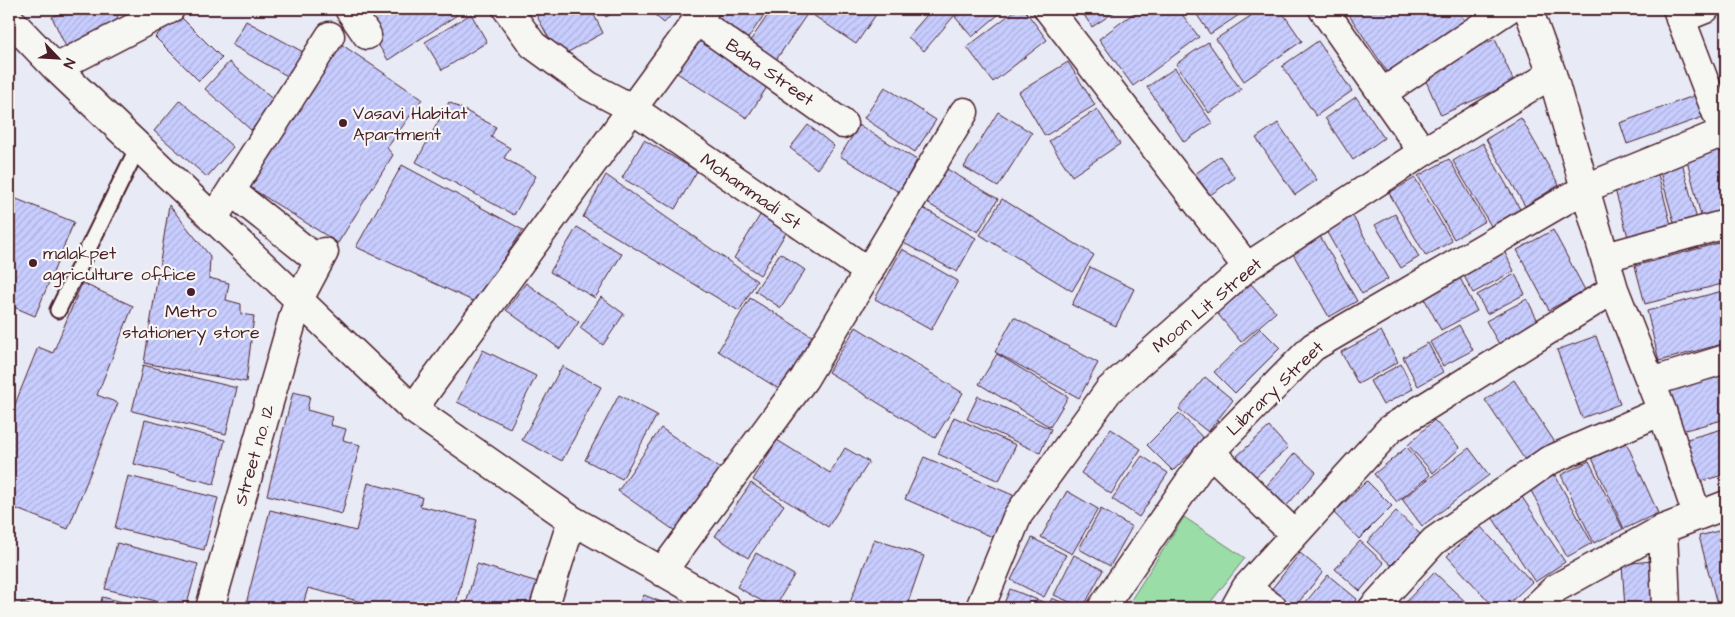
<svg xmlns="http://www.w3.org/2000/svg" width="1735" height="617" viewBox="0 0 1735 617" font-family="'Architects Daughter',sans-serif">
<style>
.green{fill:#9adda7;stroke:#727e69}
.building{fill:url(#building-hatch);stroke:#4a1f2b}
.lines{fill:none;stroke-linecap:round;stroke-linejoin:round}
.service-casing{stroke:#4a1f2b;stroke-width:19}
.minor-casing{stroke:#4a1f2b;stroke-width:31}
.service{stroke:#f6f6f2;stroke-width:15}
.minor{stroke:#f6f6f2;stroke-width:28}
.poi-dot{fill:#4a1f2b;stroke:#f6f6f2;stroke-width:2}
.labels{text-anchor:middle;stroke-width:4.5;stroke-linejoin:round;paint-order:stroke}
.street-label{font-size:18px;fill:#4a1f2b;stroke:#f6f6f2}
.poi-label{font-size:18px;fill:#4a1f2b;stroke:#f6f6f2;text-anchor:start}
</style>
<defs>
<pattern id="building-hatch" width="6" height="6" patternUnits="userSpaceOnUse" patternTransform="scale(1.25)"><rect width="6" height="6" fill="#c8cdff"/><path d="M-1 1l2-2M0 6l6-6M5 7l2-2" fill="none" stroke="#adb0db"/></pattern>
</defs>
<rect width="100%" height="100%" fill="#e8eaf6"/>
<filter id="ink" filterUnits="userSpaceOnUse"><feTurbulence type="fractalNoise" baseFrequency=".02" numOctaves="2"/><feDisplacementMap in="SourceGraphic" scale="10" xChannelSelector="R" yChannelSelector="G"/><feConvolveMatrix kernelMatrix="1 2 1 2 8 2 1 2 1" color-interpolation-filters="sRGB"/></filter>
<g filter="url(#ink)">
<path class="green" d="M1184 517 1245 558 1206 608H1141L1129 603Z"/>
<path class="building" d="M69 9H114L120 22 66 47 52 17Z
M364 9H453L457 15 388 60 358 13Z
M533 9H591L603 33 559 57Z
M601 9H620L606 17Z
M648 9H677L664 23Z
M719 9H768L744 44 710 21Z
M772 9H800L807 14 774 63 748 44Z
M804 9H877L879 10 856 44Z
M932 9H960L924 51 908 37Z
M965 9H1005L972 37 955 17Z
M1017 9H1024L1047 40 993 82 967 47Z
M1080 9H1119L1092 27Z
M1139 9H1178L1199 37 1133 86 1099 39Z
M1193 9H1248L1210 34Z
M1261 9H1280L1302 41 1244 81 1216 39Z
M1345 9H1457L1469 27 1392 79Z
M178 14 222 58 199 81 155 37Z
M471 14 487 42 442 70 425 42Z
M246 21 305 53 291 78 232 45Z
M701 36 771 81 747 118 677 73Z
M1495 39 1514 82 1441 115 1422 72Z
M335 40 422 99 387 148 393 155 338 243 243 183Z
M1318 41 1352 91 1316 116 1282 66Z
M1208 42 1241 90 1209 113 1176 64Z
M229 62 276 102 251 130 205 89Z
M1068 62 1095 105 1045 136 1019 92Z
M1175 68 1212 123 1184 142 1147 87Z
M885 87 936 120 915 152 864 118Z
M1696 95 1703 117 1627 144 1620 123Z
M1356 97 1384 138 1353 160 1325 118Z
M180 100 233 147 207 177 154 131Z
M449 102 496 127 491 137 510 148 504 158 536 176 514 215 416 162Z
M1097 109 1120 144 1072 176 1049 141Z
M998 112 1032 133 998 187 964 167Z
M1521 118 1559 185 1525 206 1486 139Z
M1278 123 1317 180 1295 195 1256 138Z
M808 125 834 146 817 169 790 148Z
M859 125 917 160 899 192 840 156Z
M644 140 697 171 675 209 622 178Z
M1483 143 1520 209 1491 226 1453 161Z
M1722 146 1726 163V214L1702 220 1686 156Z
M1220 156 1235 178 1210 195 1195 174Z
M1449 159 1485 221 1454 239 1418 176Z
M1682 162 1697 220 1675 226 1659 168Z
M402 165 523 230 475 302 356 247Z
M945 168 998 199 978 232 925 202Z
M1658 174 1671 225 1628 237 1614 186Z
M606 175 757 281 739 311 583 217Z
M1415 178 1452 241 1426 256 1389 193Z
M9 196 74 222 35 316 9 305Z
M1002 199 1094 255 1072 291 980 235Z
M169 205 210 256 209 278 229 283 226 300 241 304V314L254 316 246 382 144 363Z
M921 207 976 238 957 272 902 242Z
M762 212 789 228 760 275 734 258Z
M1351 213 1388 279 1362 294 1325 229Z
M1395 214 1419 257 1401 268 1375 225Z
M577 227 622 254 595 298 550 272Z
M1553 230 1585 290 1549 310 1517 250Z
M1320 236 1357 301 1329 317 1292 252Z
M1726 241V283L1645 304 1635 266Z
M902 249 958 281 931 330 875 299Z
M1504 251 1514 271 1473 293 1463 274Z
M780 253 805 270 781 308 755 291Z
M1090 267 1134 289 1116 326 1072 305Z
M1515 274 1525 294 1487 314 1477 295Z
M1459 276 1477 311 1441 330 1423 296Z
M82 283 133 306 97 395 118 403 68 529 9 506V419L38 347 53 353Z
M526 283 579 322 560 349 506 310Z
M1251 284 1276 312 1241 342 1217 313Z
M1726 290V343L1659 361 1647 311Z
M601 297 624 314 603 345 580 328Z
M750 298 815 338 782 391 718 351Z
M1527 299 1540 325 1500 346 1486 321Z
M1014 317 1098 363 1079 398 995 352Z
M1459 325 1473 350 1443 366 1430 342Z
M856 327 963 393 935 438 828 372Z
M1260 328 1280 348 1235 393 1214 372Z
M1381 331 1398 362 1358 384 1341 352Z
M1596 336 1620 404 1582 418 1557 350Z
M1428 343 1443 372 1418 386 1403 357Z
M483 350 536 376 510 428 457 402Z
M997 354 1068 397 1050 427 979 384Z
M1401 364 1413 389 1383 405 1370 381Z
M143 365 237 388 226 434 132 411Z
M562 366 601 387 562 461 522 440Z
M1726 373V419L1674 433 1663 390Z
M1205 377 1233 400 1208 432 1179 409Z
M1514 380 1556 444 1527 463 1485 400Z
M293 392 310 396 307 410 332 417 330 425 346 429 343 440 360 445 342 514 267 495Z
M619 395 657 415 622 479 585 460Z
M978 396 1051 429 1040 453 967 419Z
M1179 413 1204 439 1173 471 1147 445Z
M954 417 1016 445 999 481 938 454Z
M145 420 225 440 214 484 134 464Z
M1434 420 1460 448 1433 473 1408 445Z
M1269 427 1288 448 1255 477 1237 456Z
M661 428 721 469 678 533 618 491Z
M1726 428V474L1699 482 1687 439Z
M1111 429 1141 449 1111 494 1081 473Z
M777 440 830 473 845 448 869 462 828 527 753 480Z
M1626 442 1658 513 1624 529 1592 458Z
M1407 447 1430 475 1397 502 1374 474Z
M1469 448 1489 475 1422 526 1402 499Z
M1295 453 1316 472 1283 510 1262 491Z
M1142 456 1168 473 1139 517 1112 499Z
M924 457 1015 496 997 539 905 499Z
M1589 461 1623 529 1594 543 1561 475Z
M1555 475 1592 543 1567 557 1530 489Z
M128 476 218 498 204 550 115 528Z
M1367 481 1392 506 1359 539 1334 513Z
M368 483 422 497 420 506 477 520 455 608H360L362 602 308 588 302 608H245L270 510 356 531Z
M751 483 784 505 748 558 715 536Z
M1067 491 1098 509 1072 554 1041 537Z
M1522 497 1565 562 1535 582 1492 517Z
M1101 509 1132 527 1110 566 1079 549Z
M1396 511 1421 535 1391 565 1367 542Z
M1480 526 1532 582 1504 608H1495L1447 556Z
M1726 529V608H1718L1699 536Z
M1032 538 1066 555 1044 597 1011 580Z
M874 539 924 556 906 608H848Z
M1360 541 1384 563 1360 591 1335 569Z
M117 543 198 564 186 608 105 589Z
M756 553 794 575 774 608 737 587Z
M1300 553 1323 572 1294 608H1291L1270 591Z
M1074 555 1103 570 1083 608 1054 595Z
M1652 561 1655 608H1625L1622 564Z
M477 564 538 582 531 608H481L466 604Z
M1434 572 1472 608H1407L1403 605Z
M1328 575 1357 599 1350 608H1301Z
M1010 589 1043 602 1041 608H1002Z
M644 595 676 608H638Z
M102 597 149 608H100Z
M1052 598 1074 608H1047Z
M22 602 36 608H19Z"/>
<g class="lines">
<g class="service-casing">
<path id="service" d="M58 310 138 147"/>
</g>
<g class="minor-casing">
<path id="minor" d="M349 9 367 35
M507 9 533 45 589 86 633 109 869 272
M1048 9 1247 267
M1323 9 1423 152
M1528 9 1552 74 1614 289 1662 411 1697 515
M1677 9 1726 138
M9 19 56 68 413 409 572 520 727 608
M1680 19 1705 9
M696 20 843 124
M56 68 170 9
M1382 93 1508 9
M231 191 319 261
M213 219 330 36
M1606 257 1726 224
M1651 382 1726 359
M413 409 705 9
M1210 452 1294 534
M1663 529 1666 608
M662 572 804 379 964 112
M1246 588 1273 608
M210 608 298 301 324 252
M544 608 572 520
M980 608 1018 515 1109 390 1247 267 1423 152 1552 74
M1102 608 1210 452 1313 347 1586 188 1726 131
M1235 608 1246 588 1390 429 1614 289
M1373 608 1434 541 1548 461 1662 411
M1535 608 1556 588 1663 529 1726 505"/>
</g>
<use href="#service" class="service"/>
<use href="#minor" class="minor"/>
</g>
</g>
<g class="poi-dot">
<circle cx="343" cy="123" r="5"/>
<circle cx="33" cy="263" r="5"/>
<circle cx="191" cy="292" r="5"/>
</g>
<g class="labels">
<g class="street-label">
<text transform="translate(770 72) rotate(35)" y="6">Baha Street</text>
<text transform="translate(751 191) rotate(35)" y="6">Mohammadi St</text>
<text transform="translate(1207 305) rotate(-40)" y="6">Moon Lit Street</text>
<text transform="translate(1275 388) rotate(-44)" y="6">Library Street</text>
<text transform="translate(254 455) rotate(-74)" y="6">Street no. 12</text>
</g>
<g class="poi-label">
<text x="353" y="119">Vasavi Habitat<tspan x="353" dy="21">Apartment</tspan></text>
<text x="43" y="259">malakpet<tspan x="43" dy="21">agriculture office</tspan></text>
<text x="191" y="317" text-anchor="middle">Metro<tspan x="191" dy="21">stationery store</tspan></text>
</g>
</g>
<rect width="1735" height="617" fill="none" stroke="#f6f6f2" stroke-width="30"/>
<rect x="15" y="15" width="1705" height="587" fill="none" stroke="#4a1f2b" stroke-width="2" filter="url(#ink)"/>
<g transform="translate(58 58) rotate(115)" stroke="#f6f6f2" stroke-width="4" paint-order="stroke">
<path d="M0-4L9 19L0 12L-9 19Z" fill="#4a1f2b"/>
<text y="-8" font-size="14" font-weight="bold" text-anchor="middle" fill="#4a1f2b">N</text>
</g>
</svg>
